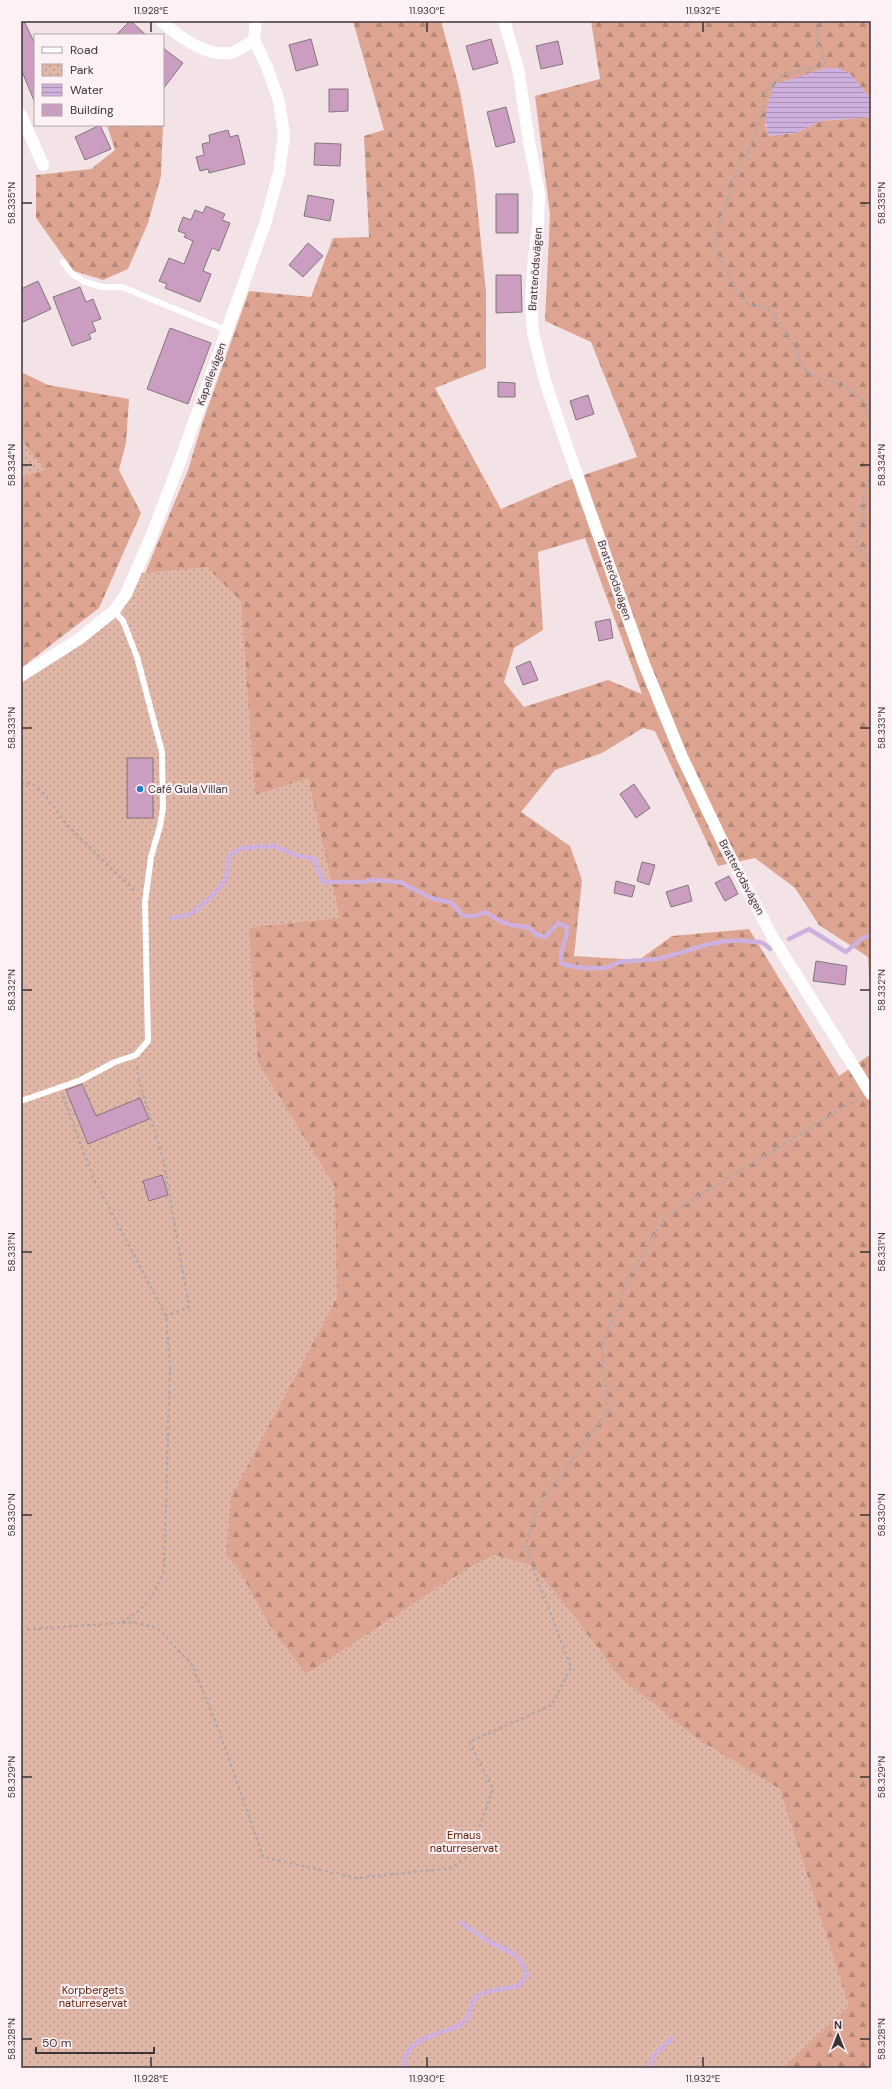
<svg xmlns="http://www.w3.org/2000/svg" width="892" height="2089" viewBox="0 0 892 2089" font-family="'DM Sans',sans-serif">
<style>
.forest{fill:url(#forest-firs);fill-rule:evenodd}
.park{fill:url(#park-dots)}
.water{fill:url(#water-rules)}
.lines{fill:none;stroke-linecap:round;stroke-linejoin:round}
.stream{stroke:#ceb0df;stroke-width:4.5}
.building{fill:#cb9dc0;stroke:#82777f}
.path{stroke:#b4a8ab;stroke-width:2.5;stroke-dasharray:3 3;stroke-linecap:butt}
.service{stroke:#fff;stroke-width:6}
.minor{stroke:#fff;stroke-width:12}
.ticks{fill:none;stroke:#3b3537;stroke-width:1.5}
.poi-dot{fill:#2182ce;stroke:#fef1f5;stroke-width:1.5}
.labels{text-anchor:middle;stroke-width:4;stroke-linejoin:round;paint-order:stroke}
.street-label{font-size:11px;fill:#3b3537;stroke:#fef1f5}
.poi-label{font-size:11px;fill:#3b3537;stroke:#fef1f5;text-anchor:start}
.park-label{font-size:11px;fill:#5c1a00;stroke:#fef1f5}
.neatline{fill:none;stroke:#3b3537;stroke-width:1.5}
.ticks-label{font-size:10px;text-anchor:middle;fill:#3b3537}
</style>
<defs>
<pattern id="forest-firs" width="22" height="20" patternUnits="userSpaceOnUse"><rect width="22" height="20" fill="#dda591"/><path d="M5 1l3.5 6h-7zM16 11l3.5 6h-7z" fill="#b48777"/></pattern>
<pattern id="park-dots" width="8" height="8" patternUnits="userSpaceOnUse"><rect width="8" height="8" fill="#e0b6a7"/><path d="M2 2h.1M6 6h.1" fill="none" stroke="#b79589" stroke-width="1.8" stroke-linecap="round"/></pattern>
<pattern id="water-rules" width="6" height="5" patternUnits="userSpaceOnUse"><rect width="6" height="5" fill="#ceb0df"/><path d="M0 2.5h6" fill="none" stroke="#a890b6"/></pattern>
</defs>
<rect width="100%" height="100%" fill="#f3e3e7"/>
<path class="forest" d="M353 21H441L460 91 474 173 486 292V368L435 388 501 509 566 481 637 457 591 342 545 321 550 215 535 96 600 79 591 21H871V99L850 74 826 68 811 73 765 124 769 136 796 133 820 121 871 117V1008L868 957 819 925 795 888 755 858 718 866 655 731 643 728 602 753 555 770 521 812 570 846 582 880 574 956 639 960 672 936 749 929 839 1076 871 1054V2068H21L128 614 188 470 203 421 249 291 311 297 333 238 369 237 364 136 384 130ZM585 538 642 694 608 680 524 707 504 682 514 648 543 630 538 552Z
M107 125H163L161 176 148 223 128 269 103 280 74 271 36 218V175L91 169 115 150Z
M21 372 48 385 129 399 126 443 119 470 141 513 99 608 21 668Z"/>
<path class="park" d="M21 439 45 470 25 476 21 475Z
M207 567 241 601 255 795 308 778 340 918 249 928 258 1062 335 1187 337 1298 231 1497 226 1556 239 1570 271 1627 306 1674 471 1566 495 1555 531 1565 557 1594 620 1677 698 1739 780 1789 849 2006 783 2068H21V682L99 627 141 573Z"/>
<path class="water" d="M826 68H839L850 74 871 99V117L820 121 796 133 769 136C762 116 768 103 775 84Z"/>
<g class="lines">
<path class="stream" d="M171 918 187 915 195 911 217 891 226 878 229 855 242 848 275 846 295 855 315 859 323 882H364L373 880 400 882 431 898 452 903 463 916H475L485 912C500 922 511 927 529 927L535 934 545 937 558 923 567 927C568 943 558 947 562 964 578 968 593 970 608 967 612 966 616 963 620 962 634 960 648 961 662 958 692 951 714 938 746 941 759 943 760 939 770 949
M789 939 809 929 846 952 861 939 871 935
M404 2068C403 2035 443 2036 463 2023 473 2016 468 2001 479 1995 484 1991 510 1988 518 1986L527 1975C520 1951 507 1952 488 1941 479 1936 470 1929 462 1923
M649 2068 654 2055 672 2038"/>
</g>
<path class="building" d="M21 21H24L35 44V103L21 69Z
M130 21H131L146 35H116Z
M311 39 318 65 296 71 289 45Z
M491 39 498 63 473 70 466 46Z
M558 41 563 64 541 69 536 46Z
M163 48 183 63 163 89Z
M329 89H348V111L329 112Z
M506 107 515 142 496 147 487 112Z
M100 125 111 149 85 160 75 137Z
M228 130 230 137 238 135 245 164 209 173 208 169 200 171 196 157 204 155 202 144 210 142 209 135Z
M315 143 341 144 340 166 314 165Z
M496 194H518V233H496Z
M308 195 334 200 330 221 304 216Z
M206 206 225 214 222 220 230 223 219 251 212 248 203 271 211 274 200 302 165 288 167 284 159 281 169 258 184 264 193 241 184 237 186 234 178 231 183 217 191 220 195 210 203 213Z
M308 243 323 256 303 277 289 265Z
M496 275H521L522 312 496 313Z
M38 281 51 309 21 323V289Z
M80 287 86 302 93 299 101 319 92 322 96 331 89 334 91 339 72 346 53 297Z
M170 328 211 343 188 404 147 389Z
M498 382 515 383V397H498Z
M588 395 594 414 576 420 570 401Z
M610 619 613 638 599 641 595 622Z
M530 661 538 680 523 685 516 667Z
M127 758H153V818H127Z
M634 784 650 808 636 818 620 794Z
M642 862 655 865 649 885 637 881Z
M729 876 738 894 725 901 715 883Z
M616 881 635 886 632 897 614 893Z
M688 885 692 901 671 907 666 892Z
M816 961 847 966 845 985 813 981Z
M82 1084 96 1116 140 1098 149 1119 88 1144 66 1090Z
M162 1175 168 1195 149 1201 143 1181Z"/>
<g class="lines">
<path class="path" d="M818 21C815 37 819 50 826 64L784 75 771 85 766 93 762 114 747 157 740 160 717 232V253L741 298 751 306 758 305 774 313 784 332 797 349 799 361 806 371 819 378 839 383 866 403 871 422
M871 473 862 501 864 522 859 525V534L856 546 871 562
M21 783 32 784 41 790 68 826 135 891
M137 1066 139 1081 163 1158 189 1307 166 1316
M63 1096 92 1175 166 1316 170 1365 164 1570C154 1596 147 1608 122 1622
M21 1630 133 1622 157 1628 192 1665 219 1730 263 1857 357 1878 452 1868 469 1855 493 1789 469 1742 552 1705 571 1667 525 1547 539 1505 608 1411 602 1346 631 1273 666 1216 859 1098"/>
<path class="service" d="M63 262 72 274 85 282 102 287H122L226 330
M21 1101 81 1080 115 1062 136 1055 148 1041 145 902 151 857 160 826 163 808 162 752 137 657 123 621 114 611"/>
<path class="minor" d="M161 21C178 36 206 57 230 53 237 52 247 44 254 40
M504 21 518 68 529 141 539 194 538 227 533 266 531 303 533 333 545 381 568 449 644 664 682 757 725 847 773 938 871 1094
M21 115 43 165
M21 676 79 639 114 611 126 594 151 537 180 461 265 224 279 173 284 135 279 101 267 67 254 40 256 21"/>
</g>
<path class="ticks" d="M151 22V32M427 22V32M703 22V32M22 203H32M860 203H870M22 465H32M860 465H870M22 728H32M860 728H870M22 990H32M860 990H870M22 1252H32M860 1252H870M22 1515H32M860 1515H870M22 1777H32M860 1777H870M22 2039H32M860 2039H870M151 2057V2067M427 2057V2067M703 2057V2067"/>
<circle class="poi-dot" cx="140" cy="789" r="4"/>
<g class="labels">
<g class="street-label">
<text transform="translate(535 269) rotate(-86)" y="4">Bratterödsvägen</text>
<text transform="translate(211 374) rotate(-70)" y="4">Kapellevägen</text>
<text transform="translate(615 580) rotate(71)" y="4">Bratterödsvägen</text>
<text transform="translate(742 877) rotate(62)" y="4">Bratterödsvägen</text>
</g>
<g class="poi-label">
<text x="148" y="793">Café Gula Villan</text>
</g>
<g class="park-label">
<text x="464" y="1839">Emaus<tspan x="464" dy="13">naturreservat</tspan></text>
<text x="93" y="1994">Korpbergets<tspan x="93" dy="13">naturreservat</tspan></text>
</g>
</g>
<rect width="892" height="2089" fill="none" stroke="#fef1f5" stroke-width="44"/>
<rect x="34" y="34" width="130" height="92" fill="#fef1f5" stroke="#b0a6a9"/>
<rect x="42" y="47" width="20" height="6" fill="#ffffff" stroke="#b0a6a9"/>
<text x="70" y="54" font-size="12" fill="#3b3537">Road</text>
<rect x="42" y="64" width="20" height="12" fill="url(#park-dots)" stroke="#b0a6a9"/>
<text x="70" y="74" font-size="12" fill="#3b3537">Park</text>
<rect x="42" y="84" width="20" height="12" fill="url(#water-rules)" stroke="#b0a6a9"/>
<text x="70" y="94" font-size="12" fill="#3b3537">Water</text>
<rect x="42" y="104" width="20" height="12" fill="#cb9dc0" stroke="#b0a6a9"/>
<text x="70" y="114" font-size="12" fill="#3b3537">Building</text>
<g transform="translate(838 2035)" stroke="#fef1f5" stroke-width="3" paint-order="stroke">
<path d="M0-3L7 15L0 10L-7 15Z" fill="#3b3537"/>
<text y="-6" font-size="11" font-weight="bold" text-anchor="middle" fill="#3b3537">N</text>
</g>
<path d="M36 2047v6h118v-6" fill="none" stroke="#3b3537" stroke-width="2"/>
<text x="42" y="2047" font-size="12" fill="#3b3537" stroke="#fef1f5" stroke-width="3" paint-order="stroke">50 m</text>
<rect x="22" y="22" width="848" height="2045" class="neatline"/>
<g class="ticks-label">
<text x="151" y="14">11.928°E</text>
<text x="427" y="14">11.930°E</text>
<text x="703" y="14">11.932°E</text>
<text transform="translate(11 203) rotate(-90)" y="4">58.335°N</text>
<text transform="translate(881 203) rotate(-90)" y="4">58.335°N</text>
<text transform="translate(11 465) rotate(-90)" y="4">58.334°N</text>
<text transform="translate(881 465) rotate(-90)" y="4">58.334°N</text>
<text transform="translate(11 728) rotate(-90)" y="4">58.333°N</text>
<text transform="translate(881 728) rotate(-90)" y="4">58.333°N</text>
<text transform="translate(11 990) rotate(-90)" y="4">58.332°N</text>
<text transform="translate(881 990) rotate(-90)" y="4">58.332°N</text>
<text transform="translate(11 1252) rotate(-90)" y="4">58.331°N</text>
<text transform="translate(881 1252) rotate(-90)" y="4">58.331°N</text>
<text transform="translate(11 1515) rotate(-90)" y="4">58.330°N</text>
<text transform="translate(881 1515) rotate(-90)" y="4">58.330°N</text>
<text transform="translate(11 1777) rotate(-90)" y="4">58.329°N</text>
<text transform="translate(881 1777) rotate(-90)" y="4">58.329°N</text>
<text transform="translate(11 2039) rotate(-90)" y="4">58.328°N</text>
<text transform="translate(881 2039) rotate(-90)" y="4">58.328°N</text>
<text x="151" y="2082">11.928°E</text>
<text x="427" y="2082">11.930°E</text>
<text x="703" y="2082">11.932°E</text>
</g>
</svg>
